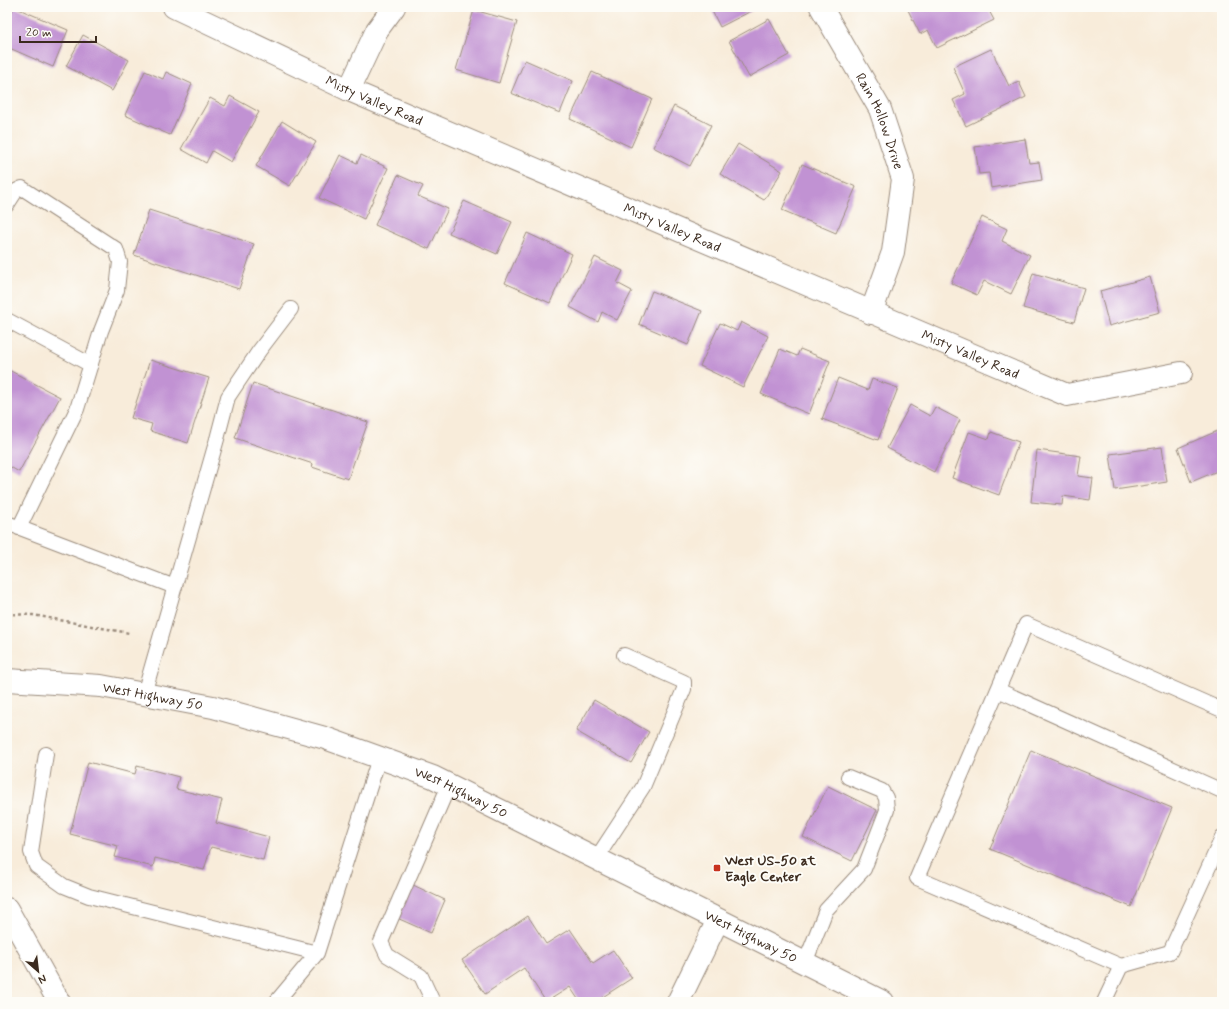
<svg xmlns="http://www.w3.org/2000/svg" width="1229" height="1009" viewBox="0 0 1229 1009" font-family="Mynerve,sans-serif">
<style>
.building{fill:#c192d3}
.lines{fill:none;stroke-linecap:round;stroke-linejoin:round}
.lane-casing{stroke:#9a8b7c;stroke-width:16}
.street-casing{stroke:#9a8b7c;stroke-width:24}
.secondary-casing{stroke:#9a8b7c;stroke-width:24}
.path{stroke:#9a8b7c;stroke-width:2.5;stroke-dasharray:3 3;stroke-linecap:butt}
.lane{stroke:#fff;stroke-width:14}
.street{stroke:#fff;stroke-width:22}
.secondary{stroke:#fff;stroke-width:22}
.poi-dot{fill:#c8321e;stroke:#fdfcf7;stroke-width:1.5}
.labels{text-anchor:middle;stroke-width:4;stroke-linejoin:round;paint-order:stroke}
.street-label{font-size:14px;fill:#3b2a1e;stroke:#fdfcf7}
.poi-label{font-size:14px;font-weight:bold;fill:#3b2a1e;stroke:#fdfcf7;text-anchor:start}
</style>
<rect width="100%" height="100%" fill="#fdfcf7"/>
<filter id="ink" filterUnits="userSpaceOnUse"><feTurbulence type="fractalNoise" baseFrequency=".025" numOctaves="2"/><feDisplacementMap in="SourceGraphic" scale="8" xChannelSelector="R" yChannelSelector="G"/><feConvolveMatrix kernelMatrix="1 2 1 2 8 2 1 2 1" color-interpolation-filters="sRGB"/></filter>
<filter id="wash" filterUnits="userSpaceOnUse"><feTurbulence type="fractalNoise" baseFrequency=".012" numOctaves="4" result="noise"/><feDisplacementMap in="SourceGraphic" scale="16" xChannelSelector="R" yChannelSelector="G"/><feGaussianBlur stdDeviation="0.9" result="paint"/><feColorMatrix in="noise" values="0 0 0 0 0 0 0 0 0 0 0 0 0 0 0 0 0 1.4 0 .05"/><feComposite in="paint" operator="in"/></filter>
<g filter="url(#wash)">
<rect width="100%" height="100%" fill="#f8ecda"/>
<g id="blocks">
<path class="building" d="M14 7 68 30 53 67 7 47V23Z
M710 7H759L720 27Z
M910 7H970L971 9 976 7H987L994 20 937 48 928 30 920 34 907 8Z
M474 10 517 22 499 83 456 70Z
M769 19 789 55 749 77 729 41Z
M83 35 129 60 112 91 66 66Z
M991 49 1009 86 1019 82 1026 97 966 126 953 100 965 94 953 67Z
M525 60 573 81 560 113 511 93Z
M145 71 163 79 166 72 192 84 170 135 125 115Z
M592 72 652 99 631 147 570 119Z
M230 96 259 112 231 162 212 151 206 163 181 149 210 98 225 106Z
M674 106 711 125 690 166 653 147Z
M282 121 316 142 290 186 256 166Z
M1025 139 1029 163 1039 162 1042 180 991 188 989 173 979 174 975 147Z
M738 144 782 171 764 200 720 174Z
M340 155 357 163 361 155 388 168 364 219 319 198Z
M802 164 856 187 836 233 782 210Z
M398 175 423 186 418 196 448 209 429 249 375 225Z
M464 201 512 222 497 254 449 233Z
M149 210 254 244 239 289 134 255Z
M982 217 1007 229 1002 241 1030 255 1011 294 984 281 977 295 951 283Z
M527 233 572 254 550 303 505 283Z
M595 257 623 271 617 283 632 291 617 320 602 312 598 322 570 307Z
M1033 273 1084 288 1074 322 1023 308Z
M1150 277 1160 312 1109 326 1100 291Z
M652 291 702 311 688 345 639 324Z
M741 322 768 336 743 387 700 366 720 323 737 331Z
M780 349 797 356 800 349 830 361 809 414 761 394Z
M150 360 209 378 188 443 150 431 152 424 131 418Z
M7 369 60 397 19 472 7 465Z
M838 378 868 390 872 379 898 388 878 440 822 419Z
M253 383 368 422 348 479 312 467 313 464 235 438Z
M910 405 930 416 935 407 960 420 934 472 887 448Z
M1222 429V469L1191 482 1178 448Z
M969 432 989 439 991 432 1019 442 999 495 952 478Z
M1162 447 1167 482 1115 490 1110 454Z
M1037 450 1081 456 1078 476 1093 478 1090 500 1063 496 1062 505 1031 502Z
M594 700 649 732 631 763 576 731Z
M1031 750 1172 808 1131 907 990 849Z
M88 762 135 774 137 766 179 777 176 789 222 800 216 823 269 837 263 860 211 847 204 870 155 858 153 867 115 857 118 846 70 834Z
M828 786 877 810 852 861 803 837Z
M411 884 445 900 431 933 397 918Z
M528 916 546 944 570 929 593 963 613 950 632 978 595 1002H580L570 987 546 1002 524 968 485 994 462 960Z"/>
</g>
</g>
<g filter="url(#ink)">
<use href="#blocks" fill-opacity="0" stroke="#9a8b7c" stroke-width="1"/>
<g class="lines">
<g class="lane-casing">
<path id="lane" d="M7 205 16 191 22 188 116 249 120 262 117 290 101 331 77 409 19 528
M7 320 91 365
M7 523 175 587
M998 690 1222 791
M144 694 217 439 228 397 259 351 291 309
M1222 710 1026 624 917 878 1121 966 1170 952 1222 838
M46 754 31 852 36 866 64 886 89 896 317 953
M596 859 643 787 684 689V682L624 655
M805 963 826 910 864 869 887 810 886 798 882 791 848 777
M276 1002 317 953 379 758
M433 1002 421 976 387 955 381 942 449 785
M1104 1002 1121 966"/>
</g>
<g class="street-casing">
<g id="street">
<path id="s1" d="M174 7 349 90 1067 395 1181 373"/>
<path id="s2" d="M821 7 880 109 903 179 893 252 871 313"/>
<path d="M349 90 377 30 394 7"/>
<path d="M678 1002 718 920"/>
</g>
</g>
<g class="secondary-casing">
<g id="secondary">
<path id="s3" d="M7 680 101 686 144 694 213 707 325 738 433 777 883 1002"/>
<path d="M7 909 59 1002"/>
</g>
</g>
<path class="path" d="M7 614 33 615 129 633"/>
<use href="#lane" class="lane"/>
<use href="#street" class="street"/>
<use href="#secondary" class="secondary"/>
</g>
</g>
<rect class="poi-dot" x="713" y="864" width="8" height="8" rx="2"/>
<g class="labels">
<g class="street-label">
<text dy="5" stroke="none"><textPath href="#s1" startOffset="221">Misty Valley Road</textPath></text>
<text dy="5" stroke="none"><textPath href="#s2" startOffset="129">Rain Hollow Drive</textPath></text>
<text dy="5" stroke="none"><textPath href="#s1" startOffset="545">Misty Valley Road</textPath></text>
<text dy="5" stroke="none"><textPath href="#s1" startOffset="869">Misty Valley Road</textPath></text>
<text dy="5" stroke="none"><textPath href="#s3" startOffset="147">West Highway 50</textPath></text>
<text dy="5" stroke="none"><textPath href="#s3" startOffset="471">West Highway 50</textPath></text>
<text dy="5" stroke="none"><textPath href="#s3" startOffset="795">West Highway 50</textPath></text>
</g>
<g class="poi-label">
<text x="725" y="865">West US-50 at<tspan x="725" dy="16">Eagle Center</tspan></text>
</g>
</g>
<rect width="1229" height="1009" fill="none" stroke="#fdfcf7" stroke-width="24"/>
<g transform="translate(38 971) rotate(152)" stroke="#fdfcf7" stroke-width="3" paint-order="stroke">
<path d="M0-3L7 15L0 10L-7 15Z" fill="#3b2a1e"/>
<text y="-6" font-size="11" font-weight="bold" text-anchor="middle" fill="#3b2a1e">N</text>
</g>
<path d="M20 36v6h76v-6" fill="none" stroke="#3b2a1e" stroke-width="2"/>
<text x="26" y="36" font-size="12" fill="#3b2a1e" stroke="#fdfcf7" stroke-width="3" paint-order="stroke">20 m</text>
</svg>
